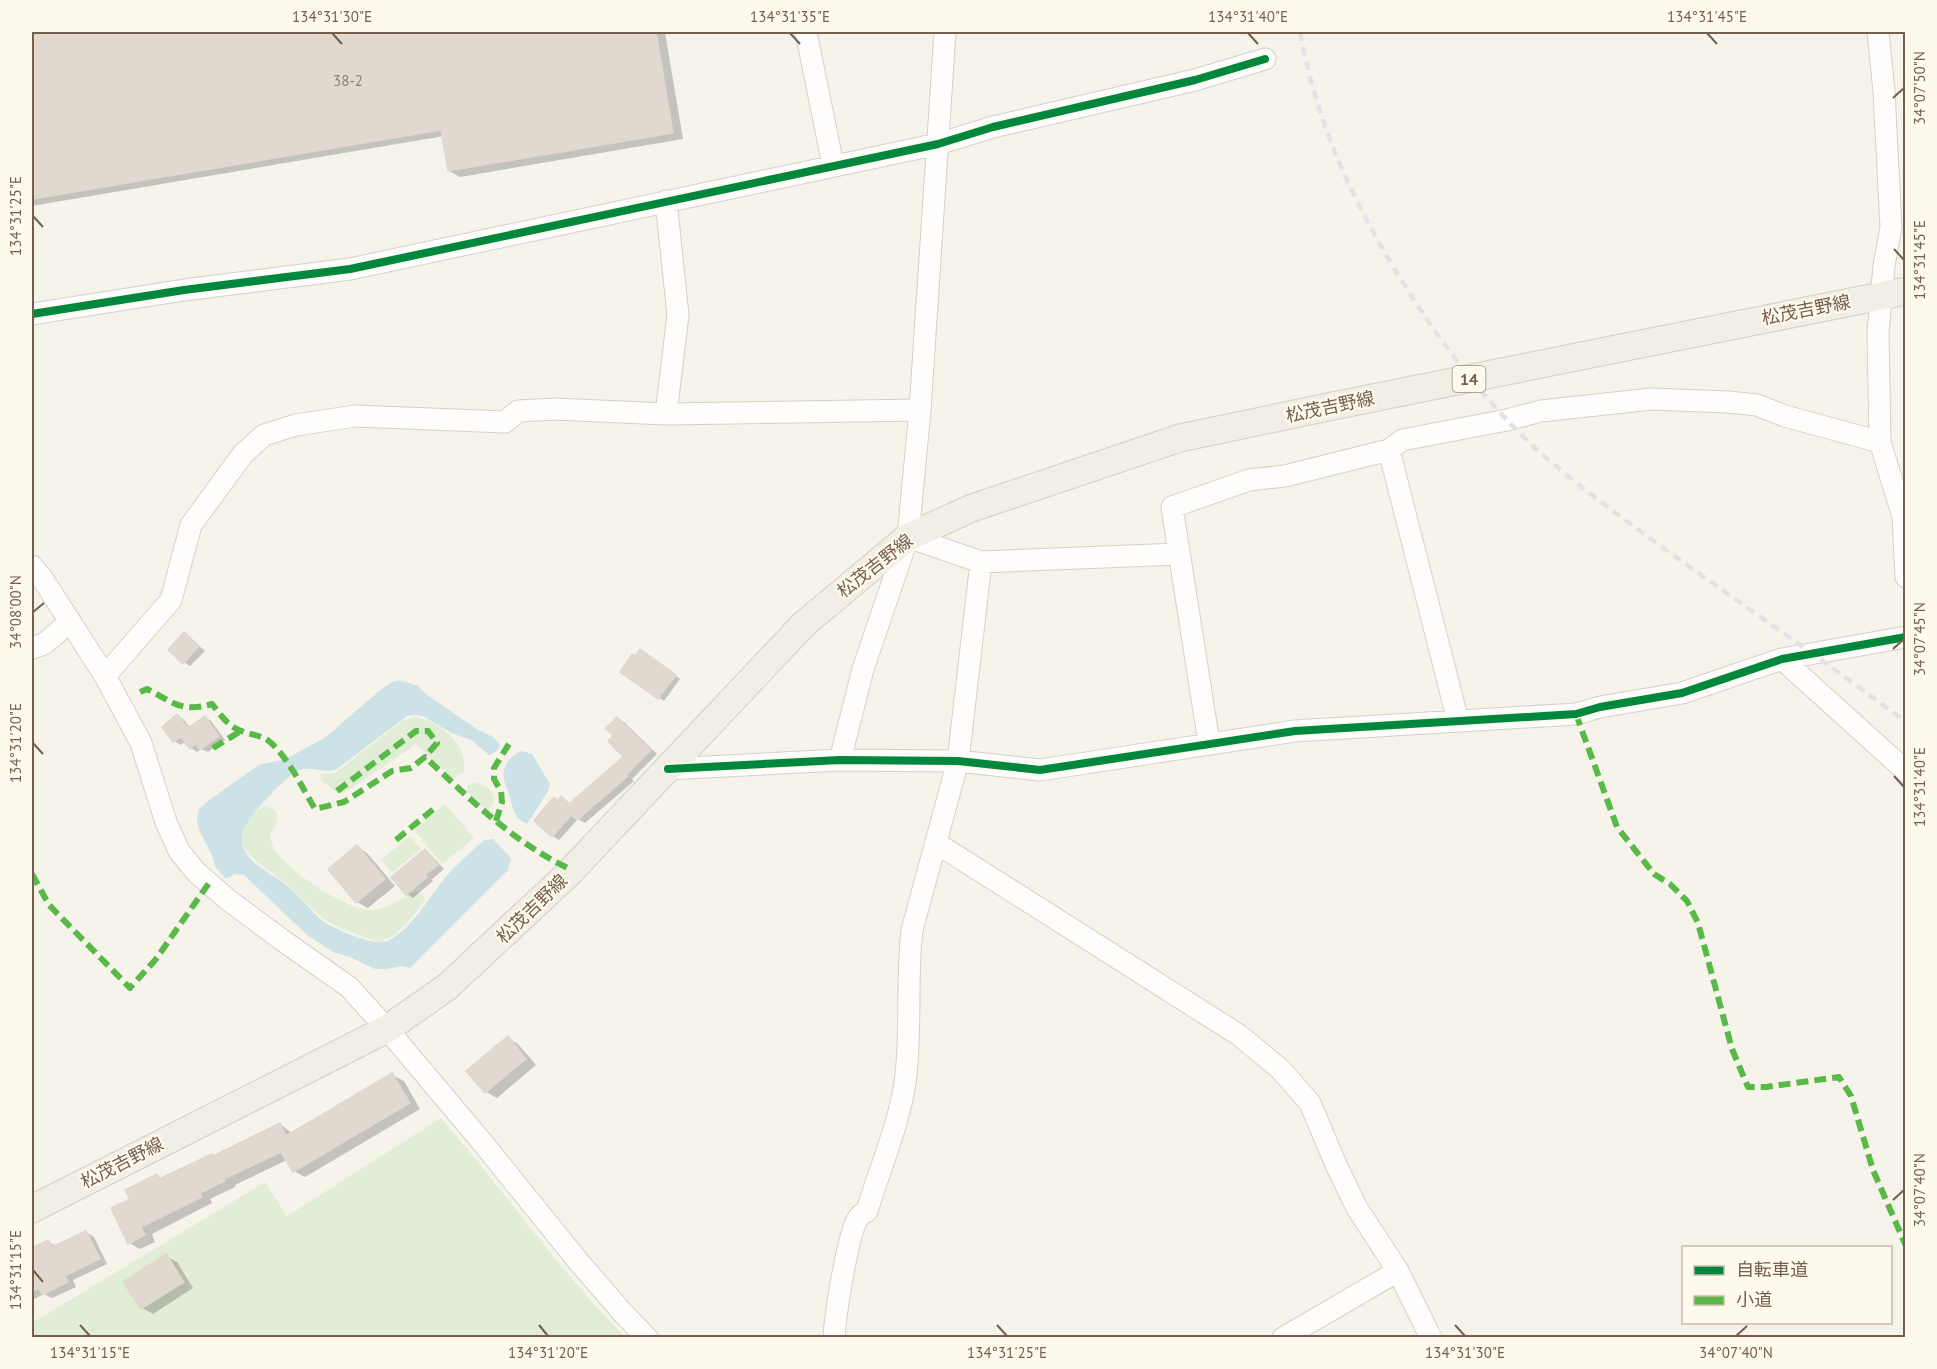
<svg xmlns="http://www.w3.org/2000/svg" width="1937" height="1369" viewBox="0 0 1937 1369" font-family="'PT Sans','Noto Sans JP',sans-serif">
<style>
.green{fill:#e2edd7}
.water{fill:#cde2e6}
.shadow{fill:#0003}
.building{fill:#e1d9d0;stroke:#dfd8ce;stroke-width:1.5}
.lines{fill:none;stroke-linecap:round;stroke-linejoin:round}
.minor-casing{stroke:#d6d0c9;stroke-width:23}
.major-casing{stroke:#d5cec6;stroke-width:29}
.minor{stroke:#fefdfc;stroke-width:21}
.major{stroke:#f1eee6;stroke-width:27}
.rail{stroke:#e5e2e5;stroke-width:4.5;stroke-dasharray:9 6;stroke-linecap:butt}
.major-bridge-casing{stroke:#d5cec6;stroke-width:29;stroke-linecap:butt}
.major-bridge{stroke:#f1eee6;stroke-width:27}
.quiet{stroke:#58b947;stroke-width:6;stroke-dasharray:12 6;stroke-linecap:butt}
.cycleway-casing{stroke:#fef9ed;stroke-width:11}
.cycleway{stroke:#00873e;stroke-width:8}
.ticks{fill:none;stroke:#745e4c;stroke-width:2}
.labels{text-anchor:middle;stroke-width:4.5;stroke-linejoin:round;paint-order:stroke}
.number-label{font-size:15px;fill:#928070}
.shield{fill:#fef9ed;stroke:#9d8c7c;stroke-width:1.5}
.shield-label{font-size:16px;font-weight:bold;fill:#745e4c}
.street-label{font-size:18px;fill:#745e4c;stroke:#fef9ed}
.neatline{fill:none;stroke:#745e4c;stroke-width:2}
.ticks-label{font-size:15px;text-anchor:middle;fill:#745e4c}
</style>
<rect width="100%" height="100%" fill="#f6f3eb"/>
<path class="green" d="M413 717C438 719 469 745 464 772L453 779 416 744 343 794 338 793 322 781 320 778 322 774 335 773 402 721Z
M474 782C488 785 503 797 488 810L480 805 467 792V787Z
M445 804 474 838 442 864 414 830Z
M263 806C270 807 276 809 277 816 279 824 268 831 271 841 276 865 346 910 370 910 389 910 401 897 417 891L424 896 425 900C412 916 398 939 377 942 362 936 333 927 322 917 308 907 298 892 285 882 255 860 218 843 263 806Z
M410 836 421 849 392 873 381 860Z
M441 1118C504 1190 558 1270 625 1337L32 1338V1323L265 1182 287 1216Z"/>
<path class="water" d="M399 680 418 686 427 695 477 729 493 737 500 745 498 750 489 755 471 740 451 733 423 716 418 715 407 716 337 769C326 774 314 767 302 769 288 772 247 818 243 831 235 860 271 872 288 886 300 896 309 909 320 919 331 928 374 947 387 941 410 932 432 893 448 874 459 862 472 851 484 840L493 839 511 858 508 870 410 968 402 966 387 969H375L350 957 333 952 307 935 244 875 235 874 226 879 216 868 211 853 199 830 197 819 199 809 212 798 259 765 286 759 326 737 379 691 392 682Z
M522 751 532 754 550 784 548 791 527 824C513 818 513 807 509 794 508 789 505 785 504 780 501 768 511 754 522 751Z"/>
<path class="shadow" d="M32 32H665L683 139 460 177 449 171 444 136 32 206Z
M185 634 205 651 190 666 184 662Z
M645 654 680 679 664 701 622 672 635 658Z
M178 716 184 720 190 728 205 717 211 721 225 740 208 752 201 749 197 752 191 748 186 741 181 745 174 741 164 727Z
M618 719 624 722 657 754 632 779 634 781 585 823 578 819 559 840 552 836 559 802 562 798 571 804 626 757 615 736Z
M357 847 367 853 395 886 368 908 357 902 330 869Z
M425 851 431 855 444 869 431 880 433 881 413 898 407 894Z
M508 1038 518 1044 536 1065 497 1098 486 1092Z
M392 1075 404 1081 420 1109 305 1177 294 1171 287 1160 235 1185V1187L210 1199 212 1203 152 1234 155 1242 140 1249 129 1243 132 1200 157 1176 162 1179 212 1155 215 1157 280 1124 293 1134Z
M86 1232 94 1237 107 1264 73 1280 76 1287 52 1298 44 1294 32 1300V1250L48 1242 56 1246Z
M166 1256 177 1262 193 1288 153 1314 142 1308Z"/>
<path class="building" d="M32 32H656L673 133 448 171 441 130 32 199Z
M184 632 199 646 183 664 168 650Z
M640 649 676 675 658 699 620 672 632 654 635 656Z
M177 714 188 728 205 716 219 736 200 750 196 744 190 749 181 737 173 742 162 727Z
M617 717 651 750 626 775 628 776 577 820 571 815 552 837 534 821 540 813 554 797 558 801 561 796 569 804 623 757 608 741 613 736 606 728Z
M357 845 385 879 356 903 328 869Z
M425 849 438 865 425 875 427 877 406 895 391 877Z
M508 1036 526 1059 485 1093 466 1071Z
M392 1073 410 1103 293 1172 281 1152 224 1179 225 1181 200 1193 202 1197 141 1227 145 1235 128 1244 111 1208 130 1199 125 1190 157 1174 159 1179 212 1154 213 1156 280 1123 286 1136Z
M86 1231 100 1259 65 1276 68 1282 42 1295 39 1288 32 1292V1248L48 1240 52 1247Z
M166 1254 184 1282 141 1309 123 1282Z"/>
<g class="lines">
<g class="minor-casing">
<path id="minor" d="M806 32 833 165
M1878 32 1884 92 1891 227 1884 266 1878 332 1880 442 1903 517 1906 577
M32 314 184 290 350 269 938 144 993 127 1195 80 1265 59
M666 414 678 315 666 201
M1389 450 1458 721
M908 537 981 562 1179 554
M32 566 42 578 105 676 141 743 166 822 179 851 196 872 227 899 282 940 349 987 387 1029 482 1142 578 1261 622 1312 647 1338
M32 648 44 644 70 622
M1782 659 1906 771
M105 676 171 600 191 525 243 454 264 435 296 425 355 416 505 422 518 411 555 409 666 414 920 410
M1209 743 1172 507 1249 480 1285 476 1389 450 1402 440 1507 420 1541 411 1651 399 1728 402 1757 405 1785 416 1880 442
M840 760 863 669 908 537 920 410 945 32
M668 769 840 760 958 761 1040 770 1295 731 1576 714 1600 707 1682 693 1782 659 1906 637
M936 843 1239 1035 1280 1069 1310 1103 1337 1167 1357 1208 1398 1271 1431 1338
M834 1338C835 1317 848 1230 859 1217 861 1214 864 1213 867 1211 879 1171 899 1124 905 1083 912 1032 906 981 912 930L958 761 981 562
M1283 1338 1398 1271"/>
</g>
<g class="major-casing">
<path id="major" d="M1616 349 1906 291
M32 1209 387 1029 447 987 567 875 804 624 908 537 972 508 1180 438 1323 408"/>
</g>
<use href="#minor" class="minor"/>
<use href="#major" class="major"/>
<path class="rail" d="M1300 32C1318 131 1358 213 1412 297 1448 352 1487 403 1535 448 1576 485 1621 517 1666 550 1746 607 1827 663 1906 722"/>
<g class="major-bridge-casing">
<path id="major-bridge" d="M1323 408 1616 349"/>
</g>
<use href="#major-bridge" class="major-bridge"/>
<path class="quiet" d="M140 692 147 689C173 702 181 713 212 704 220 714 227 725 239 730 249 735 260 734 270 742 289 759 302 787 315 809L344 802 392 771 411 768 425 757C470 799 515 844 572 870
M1576 714 1617 827 1654 874 1670 884 1687 901 1698 923 1732 1049 1748 1087H1766L1839 1077 1851 1096 1873 1170 1906 1246
M213 748 241 731
M337 791 416 731H428L437 743 425 757
M496 821 502 802 501 791 494 779V768L512 739
M396 840 436 807
M32 874 49 905 130 988 156 959 209 883"/>
<g class="cycleway-casing">
<path id="cycleway" d="M32 314 184 290 350 269 938 144 993 127 1195 80 1265 59
M668 769 840 760 958 761 1040 770 1295 731 1576 714 1600 707 1682 693 1782 659 1906 637"/>
</g>
<use href="#cycleway" class="cycleway"/>
</g>
<path class="ticks" d="M332 33 342 44M790 33 800 44M1248 33 1258 44M1707 33 1717 44M1893 98 1904 88M33 216 43 227M1894 249 1904 260M33 612 44 603M1893 649 1904 639M33 743 43 754M1894 776 1904 787M1893 1200 1904 1190M33 1270 43 1282M80 1325 90 1336M539 1325 548 1336M997 1325 1007 1336M1455 1325 1465 1336M1736 1336 1747 1326"/>
<g class="labels">
<g class="number-label">
<text x="348" y="86">38-2</text>
</g>
<rect class="shield" x="1452.5" y="366" width="33" height="26" rx="4.5"/>
<g class="shield-label">
<text x="1469" y="385">14</text>
</g>
<g class="street-label">
<text transform="translate(1806 310) rotate(-11)" y="6">松茂吉野線</text>
<text transform="translate(1330 407) rotate(-12)" y="6">松茂吉野線</text>
<text transform="translate(875 566) rotate(-38)" y="6">松茂吉野線</text>
<text transform="translate(532 909) rotate(-44)" y="6">松茂吉野線</text>
<text transform="translate(122 1163) rotate(-27)" y="6">松茂吉野線</text>
</g>
</g>
<rect width="1937" height="1369" fill="none" stroke="#fef9ed" stroke-width="66"/>
<rect x="1682" y="1246" width="210" height="78" fill="#fef9ed" stroke="#c7bbad" stroke-width="1.5"/>
<rect x="1694" y="1266" width="30" height="9" fill="#00873e" stroke="#c7bbad" stroke-width="1.5"/>
<text x="1736" y="1276" font-size="18" fill="#745e4c">自転車道</text>
<rect x="1694" y="1296" width="30" height="9" fill="#58b947" stroke="#c7bbad" stroke-width="1.5"/>
<text x="1736" y="1306" font-size="18" fill="#745e4c">小道</text>
<rect x="33" y="33" width="1871" height="1303" class="neatline"/>
<g class="ticks-label">
<text x="332" y="22">134°31'30"E</text>
<text x="790" y="22">134°31'35"E</text>
<text x="1248" y="22">134°31'40"E</text>
<text x="1707" y="22">134°31'45"E</text>
<text transform="translate(1920 88) rotate(-90)" y="5">34°07'50"N</text>
<text transform="translate(16 216) rotate(-90)" y="5">134°31'25"E</text>
<text transform="translate(1920 260) rotate(-90)" y="5">134°31'45"E</text>
<text transform="translate(16 612) rotate(-90)" y="5">34°08'00"N</text>
<text transform="translate(1920 639) rotate(-90)" y="5">34°07'45"N</text>
<text transform="translate(16 743) rotate(-90)" y="5">134°31'20"E</text>
<text transform="translate(1920 787) rotate(-90)" y="5">134°31'40"E</text>
<text transform="translate(1920 1190) rotate(-90)" y="5">34°07'40"N</text>
<text transform="translate(16 1270) rotate(-90)" y="5">134°31'15"E</text>
<text x="90" y="1358">134°31'15"E</text>
<text x="548" y="1358">134°31'20"E</text>
<text x="1007" y="1358">134°31'25"E</text>
<text x="1465" y="1358">134°31'30"E</text>
<text x="1736" y="1358">34°07'40"N</text>
</g>
</svg>
